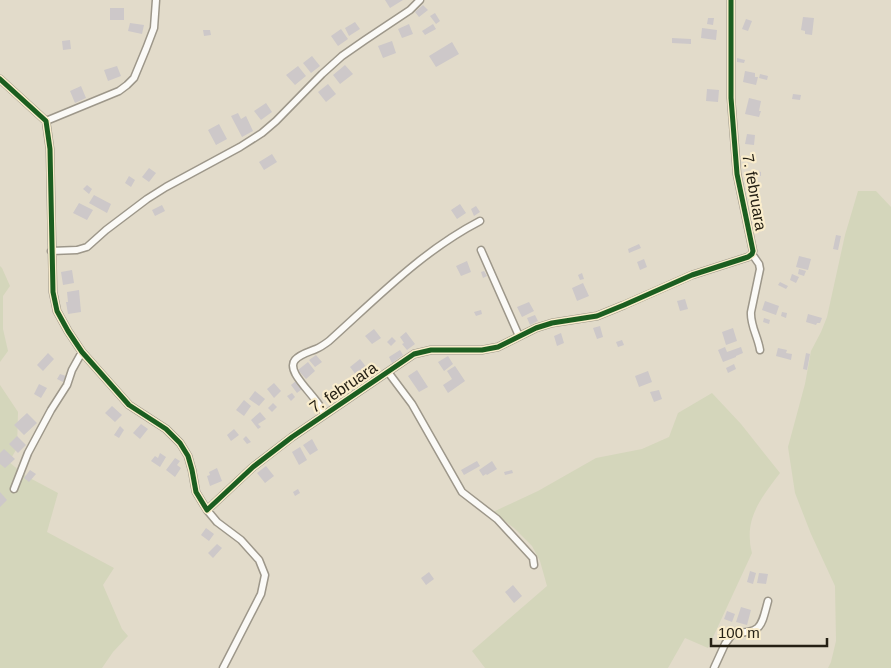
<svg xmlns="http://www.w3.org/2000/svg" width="891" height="668" viewBox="0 0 891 668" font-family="Arial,sans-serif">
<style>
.green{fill:#d4d6bb}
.building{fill:#cdc8c9}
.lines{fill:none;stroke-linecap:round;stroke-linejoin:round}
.street-casing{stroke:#9d978a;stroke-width:9}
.street{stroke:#fbfaf7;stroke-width:6}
.cycleway-casing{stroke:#faedcc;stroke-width:8}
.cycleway{stroke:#1b5e20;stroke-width:5}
.labels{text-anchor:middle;stroke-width:4.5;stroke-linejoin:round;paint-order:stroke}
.street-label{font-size:16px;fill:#252014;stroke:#faedcc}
</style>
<rect width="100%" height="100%" fill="#e2dbca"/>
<path class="green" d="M858 191H876L891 207V668H828L831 662 836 641 835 586 811 534 795 493 788 447 805 384 811 351 821 332 827 317 845 235Z
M0 266 2 268 10 286 3 296V329L8 351 0 362Z
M0 385 18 412 17 448 9 462 26 476 58 493 47 532 114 568 103 585 122 629 128 636 113 652 102 668H0Z
M712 393 741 424 780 473C765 493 747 514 750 541 750 545 751 549 752 553L708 648 685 638 668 668H485L472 651 547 586 540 561 532 546 514 528 493 512 538 491 596 458 642 449 669 437 678 413Z"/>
<path class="building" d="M385 0H403L390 8Z
M423 5 428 10 419 17 415 12Z
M110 8H124V20H110Z
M435 13 440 21 436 24 430 16Z
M803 17 814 18 812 35 805 34V31L801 30Z
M708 18H714L713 25 707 24Z
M746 19 752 21 748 31 742 29Z
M355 22 360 29 349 36 345 28Z
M130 23 144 25 142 34 128 31Z
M409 24 413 34 402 38 398 29Z
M433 24 436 29 425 35 422 31Z
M702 28 717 30 716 40 701 38Z
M341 29 348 39 338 46 331 36Z
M203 30H210L211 35 204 36Z
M672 38 691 39V44L672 43Z
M70 40 71 49 63 50 62 41Z
M392 41 396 53 383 58 378 46Z
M452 42 459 54 436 67 429 56Z
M312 56 320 66 311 73 303 63Z
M737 58 745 60 744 63 737 62Z
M345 65 353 74 340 84 333 75Z
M117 66 121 76 108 81 104 70Z
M298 66 306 76 295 85 286 75Z
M745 71 755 73V77H758L756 85 743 82Z
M760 74 768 76 767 80 759 78Z
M328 84 336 94 326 102 318 92Z
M81 86 86 98 75 103 70 91Z
M707 89 719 90 718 102 706 101Z
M793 94 801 95 800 100 792 99Z
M749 98 761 101 759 111H761L759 117 745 114Z
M266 103 272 112 261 120 254 111Z
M238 113 241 119 246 116 253 131 242 137 231 116Z
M219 124 227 139 216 145 208 130Z
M747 134 755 135 754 145 745 144Z
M272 154 277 162 264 170 259 162Z
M740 156H749V161H740Z
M149 168 156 173 149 182 142 177Z
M753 170 761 172V176L752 175Z
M129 176 135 180 131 187 125 183Z
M87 185 92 189 89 194 83 189Z
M94 195 111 204 107 213 89 203Z
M79 203 93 210 87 220 73 213Z
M460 204 466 213 457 219 451 210Z
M162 205 165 211 155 216 152 210Z
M476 206 480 212 474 216 471 209Z
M836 235 841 236 838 250 833 249Z
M639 244 641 248 629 253 628 249Z
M799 256 811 259 808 270 796 267Z
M644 259 647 267 640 270 637 262Z
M467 261 471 272 461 276 456 266Z
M799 269 806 271 804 276 798 274Z
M72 270 74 283 63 285 61 272Z
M484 271 487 276 483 278 481 272Z
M582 273 584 279 580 280 578 275Z
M792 274 799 277 796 283 790 280Z
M780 282 788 286 786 289 778 285Z
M583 283 589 296 577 301 572 288Z
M79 290 81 312 68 314 66 302H68L67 292Z
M685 299 688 309 680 311 677 301Z
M765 301 779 306 776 315 762 310Z
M529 302 534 311 522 317 517 307Z
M481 310 482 314 476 316 474 312Z
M782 312 787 313 786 318 781 316Z
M808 314 822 318 820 323H817L816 325 806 322Z
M535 315 538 321 530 325 527 318Z
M764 318 770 320 769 324 763 322Z
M600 326 603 337 597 339 593 328Z
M733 328 737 341 726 345 722 332Z
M374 329 381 338 372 344 365 336Z
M406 332 415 344 407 350 402 344 404 343 400 337Z
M561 333 564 343 557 346 554 336Z
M392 337 396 341 391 346 387 342Z
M622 340 624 345 618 347 616 342Z
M725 347 727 352 741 347 743 353 736 356V357L723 362 718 350Z
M778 348 787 350 786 353 792 354 791 360 776 356Z
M400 350 403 355 392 363 389 357Z
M48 353 54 359 43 371 37 365Z
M806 353 810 354 807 370 803 369Z
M316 355 322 362 315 367 309 360Z
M448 356 453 364 444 371 438 362Z
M360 359 367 368 357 376 350 367Z
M308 362 315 371 306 379 298 370Z
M734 364 736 369 728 373 726 368Z
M455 366 465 381 448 393 443 385 452 379 447 371Z
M417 370 428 387 419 392 408 376Z
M648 371 652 382 639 387 635 376Z
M60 374 66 376 63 382 57 379Z
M296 381 302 389 297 393 291 385Z
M274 383 281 391 274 398 267 389Z
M39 384 47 388 41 398 34 394Z
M659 390 662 399 654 402 650 392Z
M255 391 265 399 259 406 249 399Z
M292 393 295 397 291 401 287 396Z
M244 400 251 406 244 416 236 410Z
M273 403 277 407 272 412 268 408Z
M112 406 122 415 115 422 105 413Z
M260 412 266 419 258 424 261 427 258 429 251 420Z
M27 413 37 423 24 435 14 425Z
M141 424 148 429 140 439 133 433Z
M120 426 124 430 119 438 114 435Z
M234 429 239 435 231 441 227 435Z
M17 436 26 445 18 453 9 444Z
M246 436 251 442 247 444 243 439Z
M312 439 318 450 310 455 303 445Z
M300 447 307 460 299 465 292 452Z
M4 449 15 459 5 468 0 464V453Z
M160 453 166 457 160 467 151 461 155 456 158 458Z
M175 458 180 461 177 465 181 468 175 477 166 470Z
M477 461 480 466 464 475 461 470Z
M492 461 497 469 487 475 486 474 483 476 479 470Z
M266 466 274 476 265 483 257 473Z
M217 468 222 481 210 486 207 476 210 475 209 472Z
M30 470 36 474 29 482 24 478Z
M512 470 513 473 505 475 504 472Z
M298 489 300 493 295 496 293 492Z
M0 492 7 500 0 507Z
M206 528 214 534 209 541 201 535Z
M217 544 222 548 213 558 208 553Z
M750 571 756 573 753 584 747 582Z
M429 572 434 579 426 585 421 578Z
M759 573 768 574 766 584 757 583Z
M513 585 522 596 514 603 505 592Z
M741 607 751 610 747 625 736 622Z
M727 611 735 614 732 622 724 619Z"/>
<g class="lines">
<g class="street-casing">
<path id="street" d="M0 79 46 121 50 149 53 292 57 311 68 331 82 352 129 405 166 429 180 443 188 456 192 470 196 492 207 510 253 467 292 437 414 354 431 350H482L498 347 536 328 552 323 597 316 624 305 692 275 748 257 752 254 753 251 737 174 731 98V0
M46 121 119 91 127 85 134 78 146 49 154 28 156 0
M481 250 519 336
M51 251 77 250 87 247 106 230 147 199 166 187 240 147 262 133 276 121 322 74 342 56 365 40 410 10 420 0
M752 254 759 264 760 269 751 312C750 325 758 337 760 350
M388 372 412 404 462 492 497 519 533 558 534 565
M324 415C321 399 284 373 295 360 300 354 309 352 316 349 321 347 325 344 329 341 377 298 422 251 480 221
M14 489 28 453 51 410 67 385 72 370 82 352
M207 510 217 522 241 540 259 560 265 575 261 594 223 668
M714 668 725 644 733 633C762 633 761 627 768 601"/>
</g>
<use href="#street" class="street"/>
<g class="cycleway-casing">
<path id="cycleway" d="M0 79 46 121 50 149 53 292 57 311 68 331 82 352 129 405 166 429 180 443 188 456 192 470 196 492 207 510 253 467 292 437 414 354 431 350H482L498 347 536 328 552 323 597 316 624 305 692 275 748 257 752 254 753 251 737 174 731 98V0"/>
</g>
<use href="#cycleway" class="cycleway"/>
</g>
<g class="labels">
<g class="street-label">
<text transform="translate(755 192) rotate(80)" y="6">7. februara</text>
<text transform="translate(343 387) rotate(-34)" y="6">7. februara</text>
</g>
</g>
<path d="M711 638v8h116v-8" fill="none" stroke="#252014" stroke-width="2.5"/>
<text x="718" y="638" font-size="15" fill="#252014" stroke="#faedcc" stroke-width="4" paint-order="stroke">100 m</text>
</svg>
